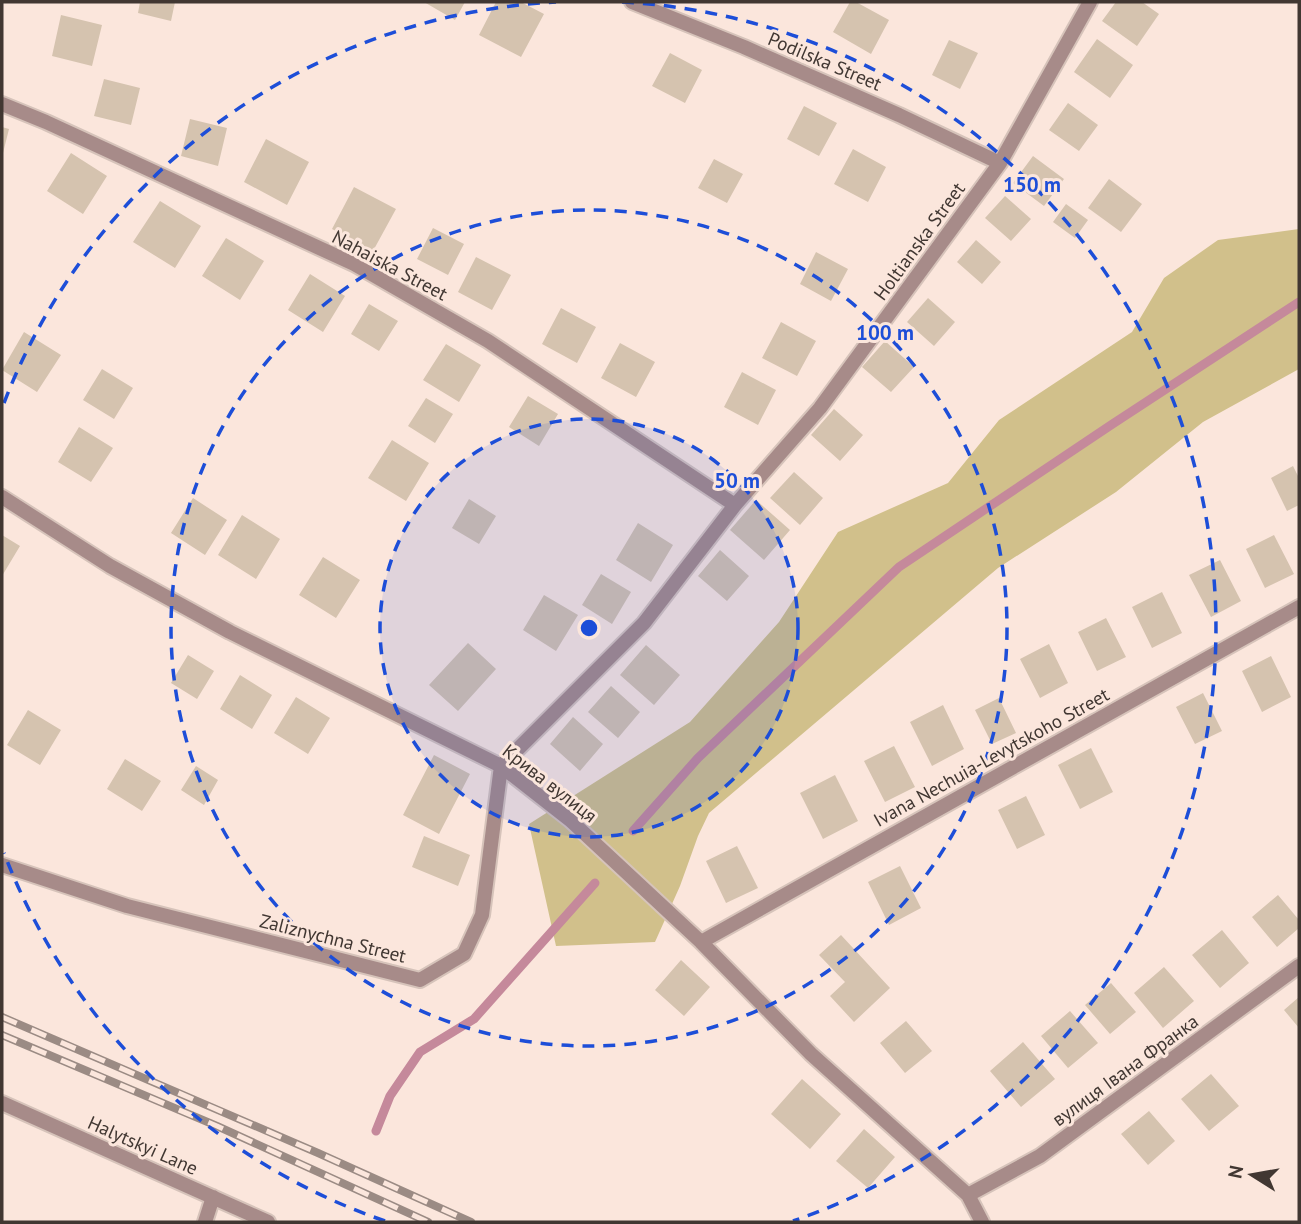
<svg xmlns="http://www.w3.org/2000/svg" width="1301" height="1224" viewBox="0 0 1301 1224" font-family="'PT Sans',sans-serif">
<style>
.green{fill:#d1c08b}
.lines{fill:none;stroke-linecap:round;stroke-linejoin:round}
.stream{stroke:#c5899b;stroke-width:9}
.building{fill:#d5c3af}
.minor-casing{stroke:#d6c3ba;stroke-width:18}
.minor{stroke:#a78b89;stroke-width:14}
.rail-casing{stroke:#9b8b84;stroke-width:8}
.rail{stroke:#fbe6dc;stroke-width:5;stroke-dasharray:16;stroke-linecap:butt}
.ring{fill:none;stroke:#1d4ed8;stroke-width:3.5;stroke-dasharray:12 9}
.labels{text-anchor:middle;stroke-width:6;stroke-linejoin:round;paint-order:stroke}
.street-label{font-size:19px;fill:#413732;stroke:#fbe6dc}
.centre{fill:#1d4ed8;stroke:#fbe6dc;stroke-width:3.5}
.ring-label{font-size:21px;text-anchor:middle;font-weight:bold;fill:#1d4ed8;stroke:#fbe6dc;stroke-width:6;stroke-linejoin:round;paint-order:stroke}
</style>
<rect width="100%" height="100%" fill="#fbe6dc"/>
<path class="green" d="M1299 229V369L1203 422 1116 492 998 568 709 813 698 836 680 886 655 942 556 946 529 824 690 722 779 622 838 532 948 483 999 420 1132 332 1164 278 1218 240Z"/>
<g class="lines">
<path class="stream" d="M633 831 698 758 899 567 1111 425 1299 302
M376 1131 390 1096 420 1052 474 1019 595 883"/>
</g>
<path class="building" d="M140 2H175L171 21 138 13Z
M424 2H465L455 20Z
M496 2H521L544 14 521 57 479 35Z
M850 2H856L889 20 871 54 833 32Z
M1116 2H1142L1159 14 1137 46 1102 21Z
M61 15 102 25 92 66 52 56Z
M1097 39 1133 65 1110 98 1074 72Z
M949 40 978 53 960 89 932 75Z
M670 53 702 70 685 103 652 86Z
M104 79 140 88 131 125 94 116Z
M1068 103 1098 125 1079 151 1049 130Z
M804 106 837 123 819 156 787 139Z
M190 119 227 128 218 166 181 156Z
M2 127 9 129 3 153H2Z
M266 139 309 162 287 205 244 182Z
M853 149 886 167 868 202 834 184Z
M71 153 107 176 83 214 47 191Z
M1033 156 1064 179 1044 206 1013 183Z
M714 159 743 174 727 203 698 188Z
M1109 179 1142 204 1121 232 1088 208Z
M354 187 396 209 373 251 332 229Z
M1005 196 1031 219 1011 241 985 218Z
M160 201 201 226 175 268 133 242Z
M1066 204 1088 220 1075 238 1053 222Z
M433 228 464 244 448 275 417 259Z
M226 238 264 261 240 300 202 276Z
M976 240 1001 262 982 284 957 262Z
M816 252 848 269 831 301 800 284Z
M476 257 511 275 492 310 458 292Z
M310 274 345 296 323 332 288 310Z
M928 298 955 322 934 346 907 322Z
M369 304 398 321 379 351 351 334Z
M561 308 596 327 577 363 542 344Z
M781 322 816 341 797 376 762 358Z
M24 332 61 355 37 392 2 370Z
M885 341 914 367 891 392 862 367Z
M620 343 655 362 636 397 601 378Z
M446 344 481 365 459 402 423 380Z
M102 369 133 388 114 419 83 400Z
M742 372 776 390 758 425 724 407Z
M528 396 558 414 539 446 509 427Z
M426 398 453 414 435 443 408 426Z
M834 409 863 435 840 461 811 435Z
M79 427 113 448 91 482 58 462Z
M392 440 429 463 406 501 368 478Z
M1293 466 1299 478V505L1287 511 1271 478Z
M794 472 823 498 800 525 770 498Z
M193 498 227 520 205 555 171 533Z
M469 499 496 516 479 544 452 528Z
M756 500 790 530 764 560 730 530Z
M242 515 280 539 256 579 218 555Z
M638 523 673 545 651 582 616 560Z
M2 535 20 546 2 576Z
M1274 535 1294 574 1265 588 1246 549Z
M720 550 749 576 727 601 698 576Z
M323 557 360 580 336 618 299 595Z
M1220 560 1241 601 1211 617 1189 575Z
M601 574 631 592 612 624 582 605Z
M1162 592 1182 633 1152 648 1132 607Z
M544 595 578 615 556 651 523 630Z
M1106 618 1126 657 1097 671 1078 632Z
M468 643 496 669 458 711 429 685Z
M1049 644 1068 683 1040 698 1020 659Z
M646 645 680 675 654 705 620 675Z
M188 655 214 671 197 699 171 683Z
M1271 656 1291 697 1262 712 1242 671Z
M240 675 272 695 252 729 220 709Z
M611 686 640 712 618 738 588 712Z
M1203 693 1222 731 1195 744 1176 707Z
M296 697 330 718 308 754 274 733Z
M999 698 1016 733 992 744 975 710Z
M943 705 964 749 932 766 910 722Z
M28 710 61 730 40 765 7 745Z
M573 717 603 744 580 771 550 744Z
M894 746 915 787 885 802 864 761Z
M1091 748 1113 792 1080 809 1058 765Z
M434 755 470 774 439 834 403 815Z
M125 759 161 781 142 811 107 789Z
M196 766 218 780 204 805 181 790Z
M835 775 858 821 823 839 800 793Z
M1026 796 1045 835 1017 849 998 810Z
M424 836 470 855 458 886 412 867Z
M737 846 758 888 726 903 706 861Z
M900 866 921 908 889 925 868 882Z
M1278 895 1299 920V928L1277 947 1252 917Z
M1222 930 1249 963 1220 988 1192 955Z
M841 935 890 988 854 1022 830 996 845 982 819 955Z
M681 960 710 987 684 1016 655 990Z
M1164 967 1194 1001 1163 1028 1134 993Z
M1111 983 1136 1012 1110 1034 1085 1005Z
M1299 997V1028L1284 1010Z
M1070 1011 1098 1043 1068 1068 1041 1036Z
M906 1021 932 1051 905 1073 880 1043Z
M1023 1042 1055 1079 1021 1107 990 1071Z
M1211 1074 1239 1106 1209 1131 1181 1099Z
M802 1079 841 1114 810 1149 771 1114Z
M1149 1111 1175 1141 1148 1165 1121 1134Z
M864 1129 895 1157 868 1188 836 1161Z"/>
<g class="lines">
<g class="minor-casing">
<path id="minor" d="M632 2 744 47 899 115 1000 163
M2 104 46 122 354 264 488 341 735 505
M2 497 110 566 230 632 501 766 570 820 701 942 811 1054 968 1195 982 1222
M2 865 127 906 420 980 464 954 482 915 501 766 644 623 735 505 820 408 1000 163 1090 2
M701 942 1299 607
M2 1103 268 1222
M968 1195 1040 1156 1299 966
M205 1222 213 1197"/>
</g>
<use href="#minor" class="minor"/>
<g class="rail-casing">
<path id="rail" d="M2 1017 318 1153 471 1222
M2 1035 217 1126 428 1222"/>
</g>
<use href="#rail" class="rail"/>
</g>
<circle cx="589" cy="628" r="209" fill="#1d4ed8" fill-opacity=".12"/>
<g class="ring">
<circle cx="589" cy="628" r="209"/>
<circle cx="589" cy="628" r="418"/>
<path d="M385 1221A627 627 0 0 1 4 853M4 403A627 627 0 0 1 556 2M622 2A627 627 0 0 1 793 1221"/>
</g>
<g class="labels">
<g class="street-label">
<text transform="translate(825 61) rotate(23)" y="7">Podilska Street</text>
<text transform="translate(919 241) rotate(-54)" y="7">Holtianska Street</text>
<text transform="translate(390 265) rotate(28)" y="7">Nahaiska Street</text>
<text transform="translate(991 757) rotate(-29)" y="7">Ivana Nechuia-Levytskoho Street</text>
<text transform="translate(550 783) rotate(38)" y="7">Крива вулиця</text>
<text transform="translate(333 938) rotate(14)" y="7">Zaliznychna Street</text>
<text transform="translate(1125 1070) rotate(-36)" y="7">вулиця Івана Франка</text>
<text transform="translate(143 1145) rotate(24)" y="7">Halytskyi Lane</text>
</g>
</g>
<circle cx="589" cy="628" r="10" class="centre"/>
<g class="ring-label">
<text x="1032" y="192">150 m</text>
<text x="885" y="340">100 m</text>
<text x="737" y="488">50 m</text>
</g>
<rect width="1301" height="1224" fill="none" stroke="#413732" stroke-width="7"/>
<g transform="translate(1252 1175) rotate(281)" stroke="#fbe6dc" stroke-width="5" paint-order="stroke">
<path d="M0-5L12 26L0 18L-12 26Z" fill="#413732"/>
<text y="-10" font-size="19" font-weight="bold" text-anchor="middle" fill="#413732">N</text>
</g>
</svg>
